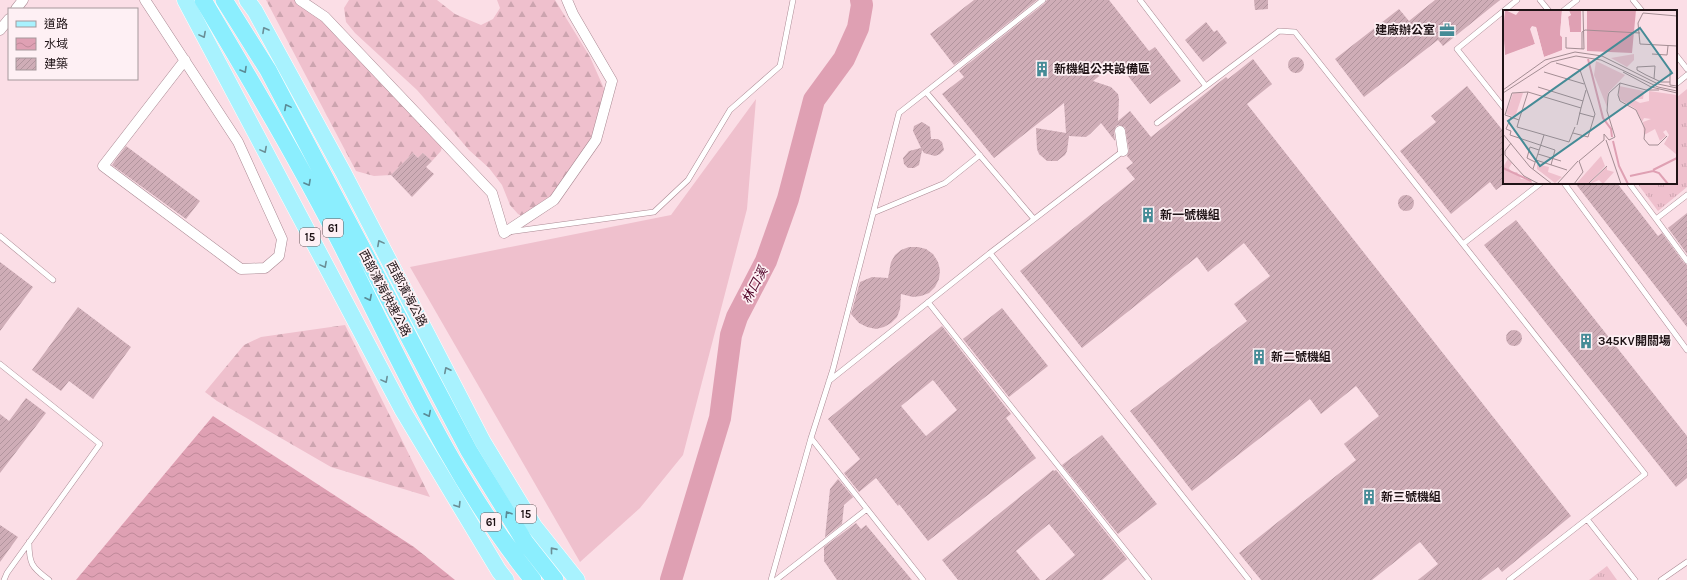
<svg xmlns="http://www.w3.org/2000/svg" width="1687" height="580" viewBox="0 0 1687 580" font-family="Karla,'Noto Sans TC',sans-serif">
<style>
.grass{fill:#efc0cd}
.forest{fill:url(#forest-firs)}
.park{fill:url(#park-tufts)}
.water{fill:url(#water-waves)}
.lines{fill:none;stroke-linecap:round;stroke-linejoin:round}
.river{stroke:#dfa0b3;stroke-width:22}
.building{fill:url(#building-hatch);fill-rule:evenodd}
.service-casing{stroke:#aa8993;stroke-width:6}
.minor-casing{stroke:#aa8993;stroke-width:11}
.primary-casing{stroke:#fff;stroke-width:17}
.trunk-casing{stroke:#fff;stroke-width:18}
.service{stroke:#fff;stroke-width:5}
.minor{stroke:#fff;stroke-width:10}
.primary{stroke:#a8f2fe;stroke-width:16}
.trunk{stroke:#8beefe;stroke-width:17}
.oneway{stroke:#6a8e96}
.oneway2{stroke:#5a8b96}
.labels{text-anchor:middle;stroke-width:3.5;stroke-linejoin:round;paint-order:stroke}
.shield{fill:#fef0f4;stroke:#625559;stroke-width:1}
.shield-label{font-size:11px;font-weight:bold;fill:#1f1316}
.poi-label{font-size:12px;font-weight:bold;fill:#1f1316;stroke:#fef0f4;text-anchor:start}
.street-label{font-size:12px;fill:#1f1316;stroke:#fef0f4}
.water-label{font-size:13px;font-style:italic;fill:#510629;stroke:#fef0f4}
.inset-river{fill:none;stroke:#dfa0b3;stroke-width:2}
.inset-road{fill:none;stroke:#a38d93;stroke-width:1}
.view{fill:#458b96;fill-opacity:0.15;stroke:#458b96;stroke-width:2}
.inset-edge{fill:none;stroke:#1f1316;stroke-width:2}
</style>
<defs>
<pattern id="forest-firs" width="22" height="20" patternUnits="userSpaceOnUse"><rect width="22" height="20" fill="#efc0cd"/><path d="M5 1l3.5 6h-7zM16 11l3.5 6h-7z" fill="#cca4af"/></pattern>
<pattern id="park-tufts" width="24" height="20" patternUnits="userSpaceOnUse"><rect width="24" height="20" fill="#efc0cd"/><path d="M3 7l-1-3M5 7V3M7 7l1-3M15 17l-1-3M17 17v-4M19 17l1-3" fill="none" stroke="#cca4af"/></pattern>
<pattern id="water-waves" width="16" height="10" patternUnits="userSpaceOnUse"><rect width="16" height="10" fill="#dfa0b3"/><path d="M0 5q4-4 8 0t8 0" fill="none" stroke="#bf8999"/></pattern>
<pattern id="building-hatch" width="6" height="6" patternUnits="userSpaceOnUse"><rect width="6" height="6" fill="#cfadb7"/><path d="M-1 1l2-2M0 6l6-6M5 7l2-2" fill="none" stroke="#b1949d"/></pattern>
</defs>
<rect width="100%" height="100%" fill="#fbdee6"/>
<path class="grass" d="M756 99 747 209 683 455 640 508 580 562 410 267 671 215Z"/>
<path class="forest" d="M266 0H300L311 8 442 146 441 151 432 161 423 153 418 158 413 153 391 175 374 176 356 171Z
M349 0H437L455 14 481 25 493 19 500 8 497 0H555L590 57 606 93 598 124 574 170 560 191 524 217 518 214 510 205 502 185 489 168 469 150 417 90 355 33 346 22 344 8Z
M345 325 430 497 331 467 217 401 205 392 244 345 261 337Z"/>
<path class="park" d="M1687 89V187L1658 211 1637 183H1676V98Z
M1607 566 1617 580H1589Z"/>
<path class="water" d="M213 416 414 547 455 580H76Z"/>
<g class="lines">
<path class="river" d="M671 580 720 418 731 335 737 317 766 261 788 199 814 100 844 59 858 28 862 5 861 0"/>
</g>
<path class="building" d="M974 0H1037L954 65 930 34Z
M1047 0H1109L1149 51 1155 47 1181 81 1150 104 1117 62 1093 81 1111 87 1118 94 1119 99 1118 121 1130 111 1151 137 1226 77 1228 79 1253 59 1272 84 1247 104 1571 516 1502 572 1498 567 1481 580H1418L1438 564 1420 542 1372 580H1261L1239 553 1356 460 1344 444 1379 416 1356 386 1321 414 1310 399 1192 491 1130 411 1247 321 1234 304 1270 276 1244 243 1208 272 1197 257 1082 348 1020 271 1135 179 1126 168 1133 163 1127 156 1129 150 1125 127 1119 125 1116 126 1114 132 1115 141 1101 123 1090 134 1086 137 1069 136 1067 151 1065 155 1057 161H1047L1039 154 1037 149 1036 128 1066 133 1064 103 994 158 942 94 964 77 959 71 1045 3Z
M1254 0H1268V9L1255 10Z
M1435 0H1500L1443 46 1438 40 1364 97 1335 59 1399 9 1409 21Z
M1206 22 1214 32 1217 30 1227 43 1203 62 1185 40Z
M1288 65a8 8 0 1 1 16 0a8 8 0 1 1-16 0Z
M1467 86 1504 132V184L1496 190 1490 182 1451 214 1400 151 1436 122 1431 116Z
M922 122 930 127 931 139H938L942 142 944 150 940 154 935 156 924 153 922 150 919 165 914 168H908L904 164 903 158 909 151 921 148 913 131 914 126Z
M126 146 200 201 186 219 112 165Z
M413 153 418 158 423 153 432 161 426 167 434 174 412 197 391 175Z
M1575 183H1617L1658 236 1662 233 1684 263 1687 265V327Z
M1398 203a8 8 0 1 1 16 0a8 8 0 1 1-16 0Z
M1687 213V254L1668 228Z
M1516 220 1687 436V478L1676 487 1484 245Z
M909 247H918L926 249 933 254 938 262 940 270 939 279 935 287 929 293 921 296 913 297 901 294 900 309 897 317 891 323 884 327 876 329 867 327 859 323 851 314 860 282 872 277 888 278 891 262 895 255 901 250Z
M0 262 33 287 0 331Z
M78 307 131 347 93 399 69 381 61 391 32 370Z
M1002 308 1048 366 1009 397 963 339Z
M942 326 1011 414 1006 418 1036 458 928 541 899 504 898 506 876 478 859 492 844 473 860 459 828 419ZM933 380 957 410 926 436 901 406Z
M1506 338a8 8 0 1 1 16 0a8 8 0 1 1-16 0Z
M26 398 46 413 0 473V414L9 421Z
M1102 435 1157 504 1118 534 1062 465Z
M1053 470 1054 471 1056 470 1127 559 1102 580H1045L1075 555 1049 524 1016 551 1040 580H958L942 560Z
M838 479 853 497 844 505 842 524 825 537 830 489Z
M856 523 861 529 866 525 912 580H837L824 561V547Z
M0 525 18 537 0 562Z"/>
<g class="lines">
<g class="service-casing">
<path id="service" d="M1140 0 1205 85
M1540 0 1549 11
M1633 0 1642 11
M1563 11 1577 0
M1676 55 1687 69
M1676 84 1687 75
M926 92 1034 219
M1504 108 1457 49 1517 0
M1157 123 1279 31 1295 32 1645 474 1587 519 1635 580
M1123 151 990 253 1249 580
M1564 183 1687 350
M1629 183 1656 219 1687 195
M873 213 945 183 980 155
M1656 219 1687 261
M508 232 654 212 688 180 730 110 780 66 793 0
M0 236 53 280
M1463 244 1541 183
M928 302 1149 580
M0 364 100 444 7 573 4 580
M829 381 990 253
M811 438 923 580
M29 542C29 563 31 567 49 580
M771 580 811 438 833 369 899 113 1043 0
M776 580 867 509
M1509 580 1587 519
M1661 580 1687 562"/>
</g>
<g class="minor-casing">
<path id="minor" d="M145 0 238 142 282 239 279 256 265 268 241 269 103 166 185 60
M300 0 325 17 492 193 504 233 554 200 596 140 612 81 573 14 567 0
M16 9 23 0
M0 30 9 19
M1120 131 1123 151"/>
</g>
<g class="primary-casing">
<path id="primary" d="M185 0 403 411 499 571 506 580
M247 0 255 11 343 172 483 442 534 526 577 580"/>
</g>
<g class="trunk-casing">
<path id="trunk" d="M203 0C251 81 299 162 342 246 400 360 452 480 533 580
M224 0 268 70 469 451 525 542 555 580"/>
</g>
<use href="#service" class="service"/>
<use href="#minor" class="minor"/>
<use href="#primary" class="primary"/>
<use href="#trunk" class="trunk"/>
</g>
<defs><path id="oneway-chevron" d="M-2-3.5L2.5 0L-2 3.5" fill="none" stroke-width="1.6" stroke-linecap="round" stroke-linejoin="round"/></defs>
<g class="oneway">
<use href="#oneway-chevron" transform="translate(265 30) rotate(-119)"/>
<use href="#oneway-chevron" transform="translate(203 35) rotate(62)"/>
<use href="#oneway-chevron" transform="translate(264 150) rotate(62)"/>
<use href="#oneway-chevron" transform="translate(380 243) rotate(-118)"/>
<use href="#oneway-chevron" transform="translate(324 265) rotate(62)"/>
<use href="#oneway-chevron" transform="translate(447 370) rotate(-117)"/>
<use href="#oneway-chevron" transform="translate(385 380) rotate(62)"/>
<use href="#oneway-chevron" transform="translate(458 505) rotate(58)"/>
<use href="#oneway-chevron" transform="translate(553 550) rotate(-129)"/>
</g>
<g class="oneway2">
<use href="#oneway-chevron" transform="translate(244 70) rotate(60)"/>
<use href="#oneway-chevron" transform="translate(287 107) rotate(-118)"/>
<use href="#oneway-chevron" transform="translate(308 183) rotate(61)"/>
<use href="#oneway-chevron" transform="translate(369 298) rotate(63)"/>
<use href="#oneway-chevron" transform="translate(428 414) rotate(63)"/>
<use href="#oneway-chevron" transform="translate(508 514) rotate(-122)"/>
</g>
<defs>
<g id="office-bare" transform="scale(1.2)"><path d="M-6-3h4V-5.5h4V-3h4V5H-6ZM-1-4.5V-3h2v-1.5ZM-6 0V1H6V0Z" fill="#458b96" stroke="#fef0f4" stroke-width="2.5" paint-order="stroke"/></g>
<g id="building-bare" transform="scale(1.2)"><path d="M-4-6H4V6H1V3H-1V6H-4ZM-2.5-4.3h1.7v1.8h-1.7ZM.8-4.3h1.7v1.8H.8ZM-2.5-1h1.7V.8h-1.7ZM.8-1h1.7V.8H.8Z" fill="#458b96" stroke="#fef0f4" stroke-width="2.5" paint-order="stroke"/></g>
</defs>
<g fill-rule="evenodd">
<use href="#office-bare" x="1447" y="30"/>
<use href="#building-bare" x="1042" y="69"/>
<use href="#building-bare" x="1148" y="215"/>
<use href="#building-bare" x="1586" y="341"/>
<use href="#building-bare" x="1259" y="357"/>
<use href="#building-bare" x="1369" y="497"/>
</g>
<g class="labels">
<g class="shield">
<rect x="323" y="219" width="20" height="18" rx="3"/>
<rect x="300" y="228" width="20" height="18" rx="3"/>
<rect x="516" y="505" width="20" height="18" rx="3"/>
<rect x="481" y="513" width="20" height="18" rx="3"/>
</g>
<g class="shield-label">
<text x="333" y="232">61</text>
<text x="310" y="241">15</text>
<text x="526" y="518">15</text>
<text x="491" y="526">61</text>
</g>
<g class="poi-label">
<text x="1435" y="34" text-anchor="end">建廠辦公室</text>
<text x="1054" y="73">新機組公共設備區</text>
<text x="1160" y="219">新一號機組</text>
<text x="1598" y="345">345KV開關場</text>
<text x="1271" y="361">新二號機組</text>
<text x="1381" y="501">新三號機組</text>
</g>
<g class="street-label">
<text transform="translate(385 293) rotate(62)" y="4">西部濱海快速公路</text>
<text transform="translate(407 294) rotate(62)" y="4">西部濱海公路</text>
</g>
<g class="water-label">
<text transform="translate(754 285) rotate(-62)" y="5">林口溪</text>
</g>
</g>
<g transform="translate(1503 10)">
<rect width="174" height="174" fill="#fbdee6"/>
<path d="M93 51 122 65 105 83 104 97 91 65ZM98 146 102 156 85 174H73ZM104 156V160L111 162 100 174 96 170 87 174Z" fill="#efc0cd"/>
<path d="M131 44V50L124 57 108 48ZM116 76 141 81 140 89H129L137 93 146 91V81L174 85V145L161 134 166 125 163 120 160 122 163 126 157 131 152 119 141 125 140 112 148 109 141 108 139 112 133 99 116 89ZM5 149 9 153 6 158 9 163 14 162 18 169 29 170V174H0V157Z" fill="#efc0cd"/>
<path d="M10 83H20L12 107 3 104ZM34 154 46 157 45 162 59 167 52 173 34 159Z" fill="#efc0cd"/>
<path d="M2 0 13 5 17 0H59L57 25 59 27V41L41 47 33 17H28L32 34 2 46 0 13ZM66 0H78V22H67L65 6 68 5ZM84 0H133L129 43 84 41Z" fill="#dfa0b3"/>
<path d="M0 0H2L0 22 2 45 32 34 27 19 29 16 33 17 41 47 59 40V27L57 25 59 0 61 42 40 49 30 18 34 36 1 47 0 46ZM64 0 68 5 65 7 67 22H78L80 0 79 23H65Z" fill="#fbdee6"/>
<path class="inset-river" d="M85 49 100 108 108 119 109 127M110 131 116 156 125 174M0 158 28 171M150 160 174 148M127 166 150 161 156 163 165 174"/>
<path class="inset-road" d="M174 6 140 3 135 13 137 34 174 36M63 27V38L81 39 80 0M79 39V22L82 20 137 23M149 44 164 45 165 36M53 53 77 60 92 104 85 127 70 123M41 62 81 74M120 62 148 77 174 83M151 69 152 56 134 57V60L143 65 158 72H167V75L174 76M167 72V59M35 77 80 91M0 80 42 50 72 42 99 46 155 74 174 78M156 80H143L117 73 115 85 117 91 133 100 142 119 141 129 146 135H155L164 126M25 82 78 98 74 115M0 83 48 52 73 46 98 50 155 77 174 81M78 98 83 80M76 103 91 107M8 107 16 110 14 117 66 132 72 117M16 110 25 82 9 83 2 105 8 107 3 119 8 121 7 125 52 140 48 155M0 124 27 157 49 174M103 130 118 174M8 133 2 141V145L21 166 36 174M35 144 58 151M33 150 64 160M32 152 24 148 27 137 36 140M30 159 41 125M54 174 75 151M71 174 80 162 76 151 101 130V124L106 130 112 127 104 101 105 87 106 83 117 73M85 174 104 156"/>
<path class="view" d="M137 18 169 63 37 156 5 111Z"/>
<rect width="174" height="174" class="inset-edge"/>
</g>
<rect x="8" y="8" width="130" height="72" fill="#fef0f4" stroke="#a5989b"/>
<rect x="16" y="21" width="20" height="6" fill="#a8f2fe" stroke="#a5989b"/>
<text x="44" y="28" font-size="12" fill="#1f1316">道路</text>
<rect x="16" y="38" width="20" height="12" fill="url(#water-waves)" stroke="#a5989b"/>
<text x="44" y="48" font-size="12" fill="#1f1316">水域</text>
<rect x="16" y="58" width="20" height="12" fill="url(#building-hatch)" stroke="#a5989b"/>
<text x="44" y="68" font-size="12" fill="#1f1316">建築</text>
</svg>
